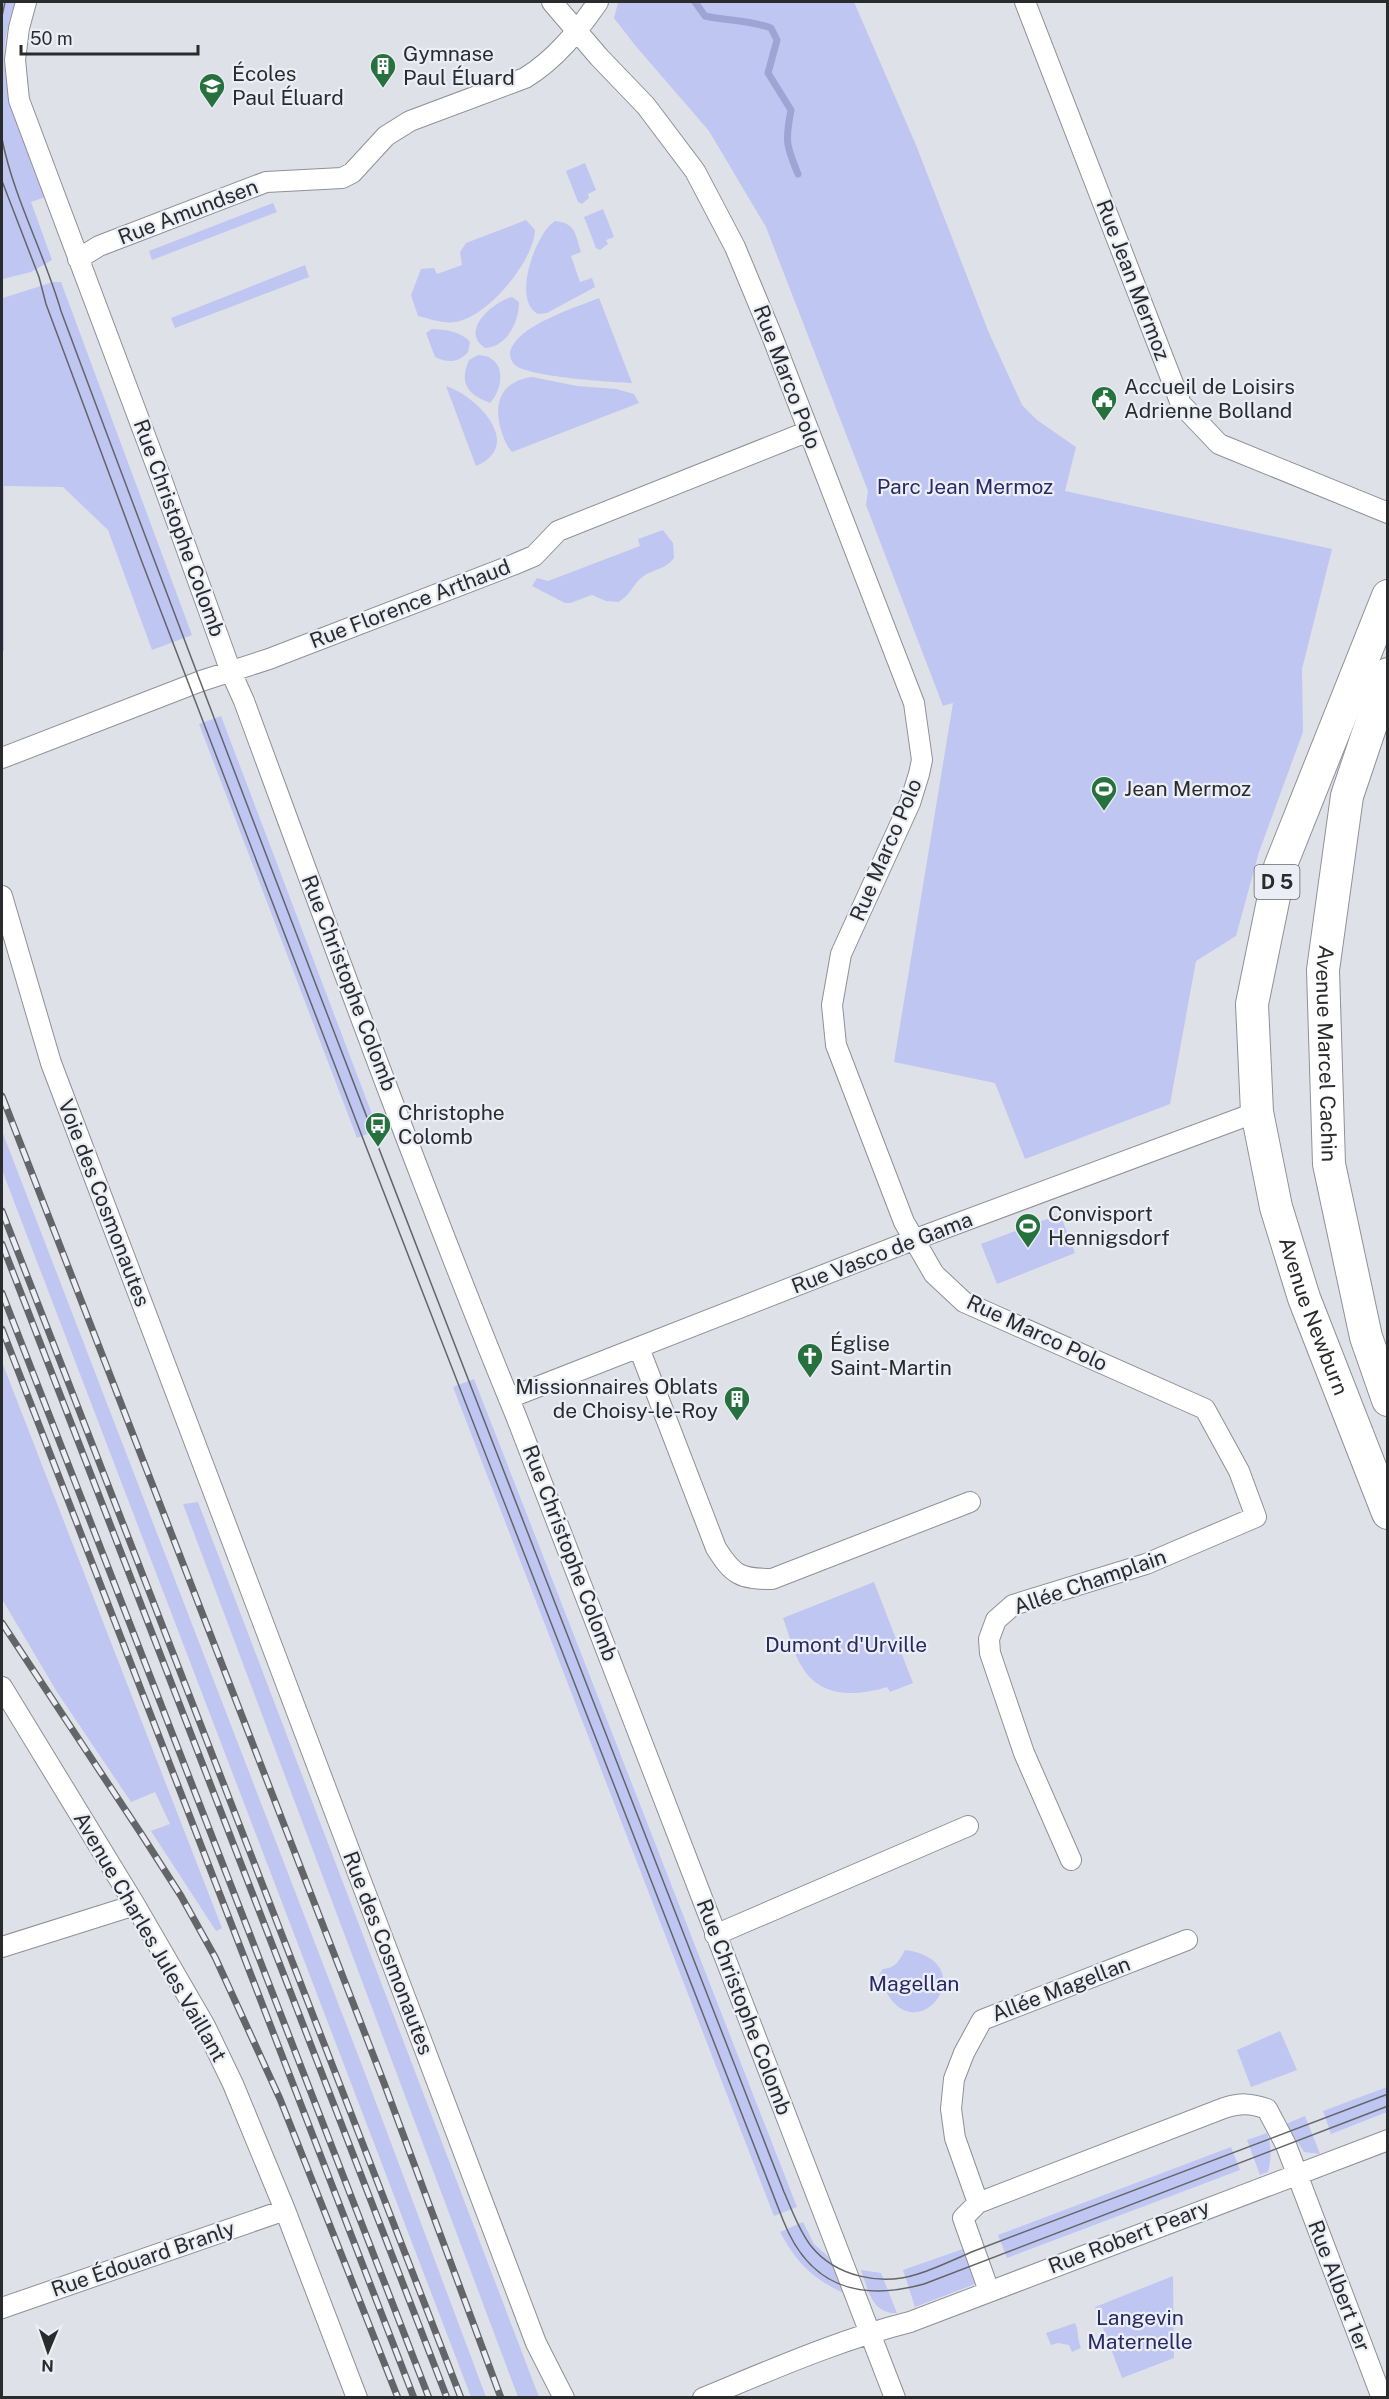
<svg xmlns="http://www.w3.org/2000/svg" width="1389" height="2399" viewBox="0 0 1389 2399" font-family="'Public Sans',sans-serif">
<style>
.green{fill:#bfc6f1}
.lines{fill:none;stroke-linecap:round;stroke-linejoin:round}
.stream{stroke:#9ea5d4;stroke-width:7}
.street-casing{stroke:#8f9097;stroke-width:22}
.primary-casing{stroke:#8f9097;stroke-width:34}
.street{stroke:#fff;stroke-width:20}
.primary{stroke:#fff;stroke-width:32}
.tram{stroke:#646569;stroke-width:1.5}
.rail-casing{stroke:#646569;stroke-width:7}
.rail{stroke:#eceef6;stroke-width:4.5;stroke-dasharray:14;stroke-linecap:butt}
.labels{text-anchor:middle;stroke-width:4.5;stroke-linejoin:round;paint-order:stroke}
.shield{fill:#eceef6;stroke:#646669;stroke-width:1.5}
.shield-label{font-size:20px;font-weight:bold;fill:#2a2b2d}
.poi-label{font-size:21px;fill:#2a2b2d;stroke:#eceef6;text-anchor:start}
.street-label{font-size:21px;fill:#2a2b2d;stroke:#eceef6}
.park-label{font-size:21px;fill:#282a63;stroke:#eceef6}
</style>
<rect width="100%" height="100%" fill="#dfe1e8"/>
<path class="green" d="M2 2H15C8 24 2 46 5 70 9 114 30 156 45 197L31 202 52 260 31 272 3 279Z
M617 2H854L916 145 989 333 1022 405 1037 420 1076 447 1065 491 1332 549 1302 669 1303 732 1259 852 1236 936 1196 961 1170 1104 1025 1159 995 1083 894 1062 953 703 943 706 866 505 868 491 766 227 709 131 634 44 614 18 618 3Z
M585 163 596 190 588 194 589 198 582 204 578 202 566 171Z
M273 203 277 212 152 260 149 251Z
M603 209 614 237 606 240 608 244 600 250 596 248 584 217Z
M526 220 535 230C534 261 487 318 455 322 443 324 431 319 418 316L411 295 421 269 434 268 437 274 462 265 460 252 466 243Z
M555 221C576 223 575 234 581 252L571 256 580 282 592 278 595 287 547 313 538 314C511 301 536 232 555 221Z
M305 265 309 277 175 328 171 318Z
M53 282H61L192 635 152 650 108 530 63 487 4 486V651L2 652V306L3 298Z
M512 297 519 302C519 322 507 347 485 348 459 331 493 302 512 297Z
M599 298 632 383C610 382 529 377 515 365 511 361 510 357 510 352 517 325 575 308 599 298Z
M432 329C445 329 462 332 470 342L468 352C458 363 448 363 435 357L426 333Z
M478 355C506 356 505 386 490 403 467 394 459 383 469 360Z
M532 377 577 386 616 389 634 394 639 403 512 452C506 445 504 439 501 430 493 403 501 381 532 377Z
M446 386C477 396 525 445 476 466Z
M663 530 673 543 674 558C665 570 652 569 641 578 632 586 630 596 618 602L606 601 592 595 570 603H565L532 586 537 578 548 581 640 546 638 539Z
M221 716 378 1130 357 1138 199 724Z
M2 1131 360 2060 486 2397H471L2 1170Z
M1060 1214 1075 1253 997 1284 981 1244Z
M2 1362 222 1928 216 1931 151 1831 170 1824 155 1792 131 1802 57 1692 2 1599Z
M474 1379 797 2207 774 2216 453 1387Z
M198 1502 539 2397H518L183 1504Z
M874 1582 913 1683 890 1692 887 1687C858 1696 821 1699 802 1667 793 1653 789 1634 783 1618Z
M905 1950C979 1960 929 2039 894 2003 886 1995 884 1984 879 1975L883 1969C896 1968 899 1961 905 1950Z
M1280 2031 1297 2070 1251 2087 1237 2050Z
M1387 2087V2112L1331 2134 1323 2111Z
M1305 2116 1320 2154 1304 2152 1286 2124Z
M1267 2133C1272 2147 1271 2159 1268 2172L1260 2175 1247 2140Z
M1231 2147 1240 2170 1007 2258 998 2235Z
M803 2222 814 2244 831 2259 843 2293C811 2277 797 2263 780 2232Z
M963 2249 975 2284 915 2307 903 2270Z
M861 2270 881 2273 897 2313C872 2314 868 2290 861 2270Z
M1173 2276 1174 2358 1122 2378 1095 2307Z
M1075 2323C1079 2332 1077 2339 1081 2348L1072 2352 1069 2345 1058 2343 1051 2345 1046 2333Z"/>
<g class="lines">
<path class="stream" d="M695 2 705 16C727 21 750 20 771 28L777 40 768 73 791 110C785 141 786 145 798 174"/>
<g class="street-casing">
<path id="street" d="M26 2 19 28 15 60 19 100 161 478 231 672 244 701C332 940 419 1180 516 1416 643 1743 768 2071 895 2398
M552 2 599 57 646 106 695 171 735 247 772 336 914 703 922 760 919 774 910 803 841 954 832 1005 836 1045 904 1222 934 1274 964 1302 1205 1409 1239 1471 1256 1517 1146 1564 1013 1605 996 1620 989 1639 990 1653 1024 1753 1071 1860
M1025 2 1181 404 1219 444 1388 513
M78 259 99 246 266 182 342 178 352 173 386 136 410 121 525 78C556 59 578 31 598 2
M2 758 201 681 269 659 515 564 534 556 558 531 809 431
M2 896 51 1063 536 2343 564 2398
M639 1348 716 1548C733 1575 740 1579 772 1579L970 1502
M509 1398 913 1240 1257 1112
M2 1687 135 1905 205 2026 233 2084 285 2210 357 2398
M715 1935 968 1826
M2 1947 135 1905
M978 2203 955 2138 951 2109 954 2079 964 2053 982 2020 1187 1940
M989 2291 963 2218 978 2203 1224 2108C1241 2103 1250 2103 1267 2109L1286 2145 1382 2398
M2 2308 285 2210
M703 2398C771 2370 838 2340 910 2322L1388 2140"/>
</g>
<g class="primary-casing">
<g id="primary">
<path id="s1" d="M1388 596 1280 867 1252 1004 1257 1112 1276 1207 1304 1298 1388 1513"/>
<path id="s2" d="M1388 674 1347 796 1323 970 1329 1164 1366 1337 1388 1400"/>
</g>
</g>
<use href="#street" class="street"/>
<use href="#primary" class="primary"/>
<path class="tram" d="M2 16 5 2
M2 139C14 199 44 252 61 311 295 940 541 1566 784 2192 792 2210 799 2231 811 2246 836 2277 881 2286 918 2274 937 2268 955 2259 974 2251L1388 2094
M2 181 39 277 46 304 142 562 365 1144 783 2220C809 2287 859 2302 924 2284L1388 2106"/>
<g class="rail-casing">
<path id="rail" d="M2 1096 384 2083 501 2398
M2 1211 461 2398
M2 1244 447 2398
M2 1293 429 2398
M2 1329 414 2398
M2 1623 140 1832 181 1896 215 1957 280 2099 398 2398"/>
</g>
<use href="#rail" class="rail"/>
</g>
<defs>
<g id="building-pin" transform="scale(1.35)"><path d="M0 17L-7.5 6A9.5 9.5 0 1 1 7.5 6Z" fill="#27713f" stroke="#eceef6"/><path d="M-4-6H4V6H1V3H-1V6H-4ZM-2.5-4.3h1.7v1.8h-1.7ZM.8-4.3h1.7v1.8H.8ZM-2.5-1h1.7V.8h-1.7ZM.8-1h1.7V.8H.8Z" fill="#fff"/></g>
<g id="school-pin" transform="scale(1.35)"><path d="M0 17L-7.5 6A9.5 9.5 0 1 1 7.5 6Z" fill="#27713f" stroke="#eceef6"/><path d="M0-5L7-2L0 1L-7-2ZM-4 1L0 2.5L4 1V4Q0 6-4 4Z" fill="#fff"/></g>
<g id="civic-pin" transform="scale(1.35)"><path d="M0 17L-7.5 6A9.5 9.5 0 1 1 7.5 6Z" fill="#27713f" stroke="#eceef6"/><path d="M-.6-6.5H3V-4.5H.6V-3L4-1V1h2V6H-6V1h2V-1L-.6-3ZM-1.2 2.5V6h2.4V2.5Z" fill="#fff"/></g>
<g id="stadium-pin" transform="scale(1.35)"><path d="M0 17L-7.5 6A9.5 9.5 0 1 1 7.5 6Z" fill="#27713f" stroke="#eceef6"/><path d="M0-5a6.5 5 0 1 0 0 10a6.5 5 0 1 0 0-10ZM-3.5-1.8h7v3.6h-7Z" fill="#fff"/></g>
<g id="bus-pin" transform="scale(1.35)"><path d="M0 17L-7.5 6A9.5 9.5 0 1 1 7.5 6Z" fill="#27713f" stroke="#eceef6"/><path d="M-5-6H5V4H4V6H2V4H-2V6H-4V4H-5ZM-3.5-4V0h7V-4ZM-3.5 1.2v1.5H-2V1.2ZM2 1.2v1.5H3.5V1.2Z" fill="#fff"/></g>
<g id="church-pin" transform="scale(1.35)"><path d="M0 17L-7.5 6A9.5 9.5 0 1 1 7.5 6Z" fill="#27713f" stroke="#eceef6"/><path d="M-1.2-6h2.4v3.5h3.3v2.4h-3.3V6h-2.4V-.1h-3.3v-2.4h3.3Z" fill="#fff"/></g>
</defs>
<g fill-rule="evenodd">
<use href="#building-pin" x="383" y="66"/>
<use href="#school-pin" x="212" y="86"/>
<use href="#civic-pin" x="1104" y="399"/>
<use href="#stadium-pin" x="1104" y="789"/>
<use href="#bus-pin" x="378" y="1125"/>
<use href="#stadium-pin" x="1028" y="1226"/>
<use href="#church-pin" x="810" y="1356"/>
<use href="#building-pin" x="737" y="1399"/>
</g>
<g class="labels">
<rect class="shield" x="1254.5" y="865" width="45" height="34" rx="4.5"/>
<g class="shield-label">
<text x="1277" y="889">D 5</text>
</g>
<g class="poi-label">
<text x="403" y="61">Gymnase<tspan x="403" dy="24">Paul Éluard</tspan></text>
<text x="232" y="81">Écoles<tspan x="232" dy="24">Paul Éluard</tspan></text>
<text x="1124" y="394">Accueil de Loisirs<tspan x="1124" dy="24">Adrienne Bolland</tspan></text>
<text x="1124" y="796">Jean Mermoz</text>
<text x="398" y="1120">Christophe<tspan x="398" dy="24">Colomb</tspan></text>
<text x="1048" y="1221">Convisport<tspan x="1048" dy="24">Hennigsdorf</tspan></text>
<text x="830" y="1351">Église<tspan x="830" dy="24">Saint-Martin</tspan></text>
<text x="718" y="1394" text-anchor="end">Missionnaires Oblats<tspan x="718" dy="24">de Choisy-le-Roy</tspan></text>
</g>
<g class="street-label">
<text transform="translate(188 212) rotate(-21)" y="7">Rue Amundsen</text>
<text transform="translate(1133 280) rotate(69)" y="7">Rue Jean Mermoz</text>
<text transform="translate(787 377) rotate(69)" y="7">Rue Marco Polo</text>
<text transform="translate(179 528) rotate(70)" y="7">Rue Christophe Colomb</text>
<text transform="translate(410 604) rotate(-21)" y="7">Rue Florence Arthaud</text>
<text transform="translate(886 850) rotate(-67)" y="7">Rue Marco Polo</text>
<text transform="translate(349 983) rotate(69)" y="7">Rue Christophe Colomb</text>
<text dy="7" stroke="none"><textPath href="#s2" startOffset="388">Avenue Marcel Cachin</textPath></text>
<text transform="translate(104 1203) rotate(69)" y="7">Voie des Cosmonautes</text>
<text transform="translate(882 1253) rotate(-21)" y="7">Rue Vasco de Gama</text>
<text dy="7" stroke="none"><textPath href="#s1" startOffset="752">Avenue Newburn</textPath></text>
<text transform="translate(1037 1333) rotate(25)" y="7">Rue Marco Polo</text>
<text transform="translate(570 1553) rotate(69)" y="7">Rue Christophe Colomb</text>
<text transform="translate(1090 1582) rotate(-19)" y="7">Allée Champlain</text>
<text transform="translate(150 1937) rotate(60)" y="7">Avenue Charles Jules Vaillant</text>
<text transform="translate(388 1953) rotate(69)" y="7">Rue des Cosmonautes</text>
<text transform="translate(1061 1989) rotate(-21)" y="7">Allée Magellan</text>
<text transform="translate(744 2007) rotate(69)" y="7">Rue Christophe Colomb</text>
<text transform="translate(1129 2237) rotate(-21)" y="7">Rue Robert Peary</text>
<text transform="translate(143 2259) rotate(-19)" y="7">Rue Édouard Branly</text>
<text transform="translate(1339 2286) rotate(69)" y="7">Rue Albert 1er</text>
</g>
<g class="park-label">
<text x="965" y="494">Parc Jean Mermoz</text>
<text x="846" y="1652">Dumont d'Urville</text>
<text x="914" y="1991">Magellan</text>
<text x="1140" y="2325">Langevin<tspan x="1140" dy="24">Maternelle</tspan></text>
</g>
</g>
<rect width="1389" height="2399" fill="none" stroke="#2a2b2d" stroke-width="6"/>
<g transform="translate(48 2351) rotate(182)" stroke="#eceef6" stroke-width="4.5" paint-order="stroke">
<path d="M0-4.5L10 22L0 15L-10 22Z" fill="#2a2b2d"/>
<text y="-9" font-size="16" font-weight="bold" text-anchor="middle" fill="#2a2b2d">N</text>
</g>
<path d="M21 45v9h177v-9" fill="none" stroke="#2a2b2d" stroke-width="3"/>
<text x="30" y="45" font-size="18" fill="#2a2b2d" stroke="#eceef6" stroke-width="4.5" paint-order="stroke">50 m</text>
</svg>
